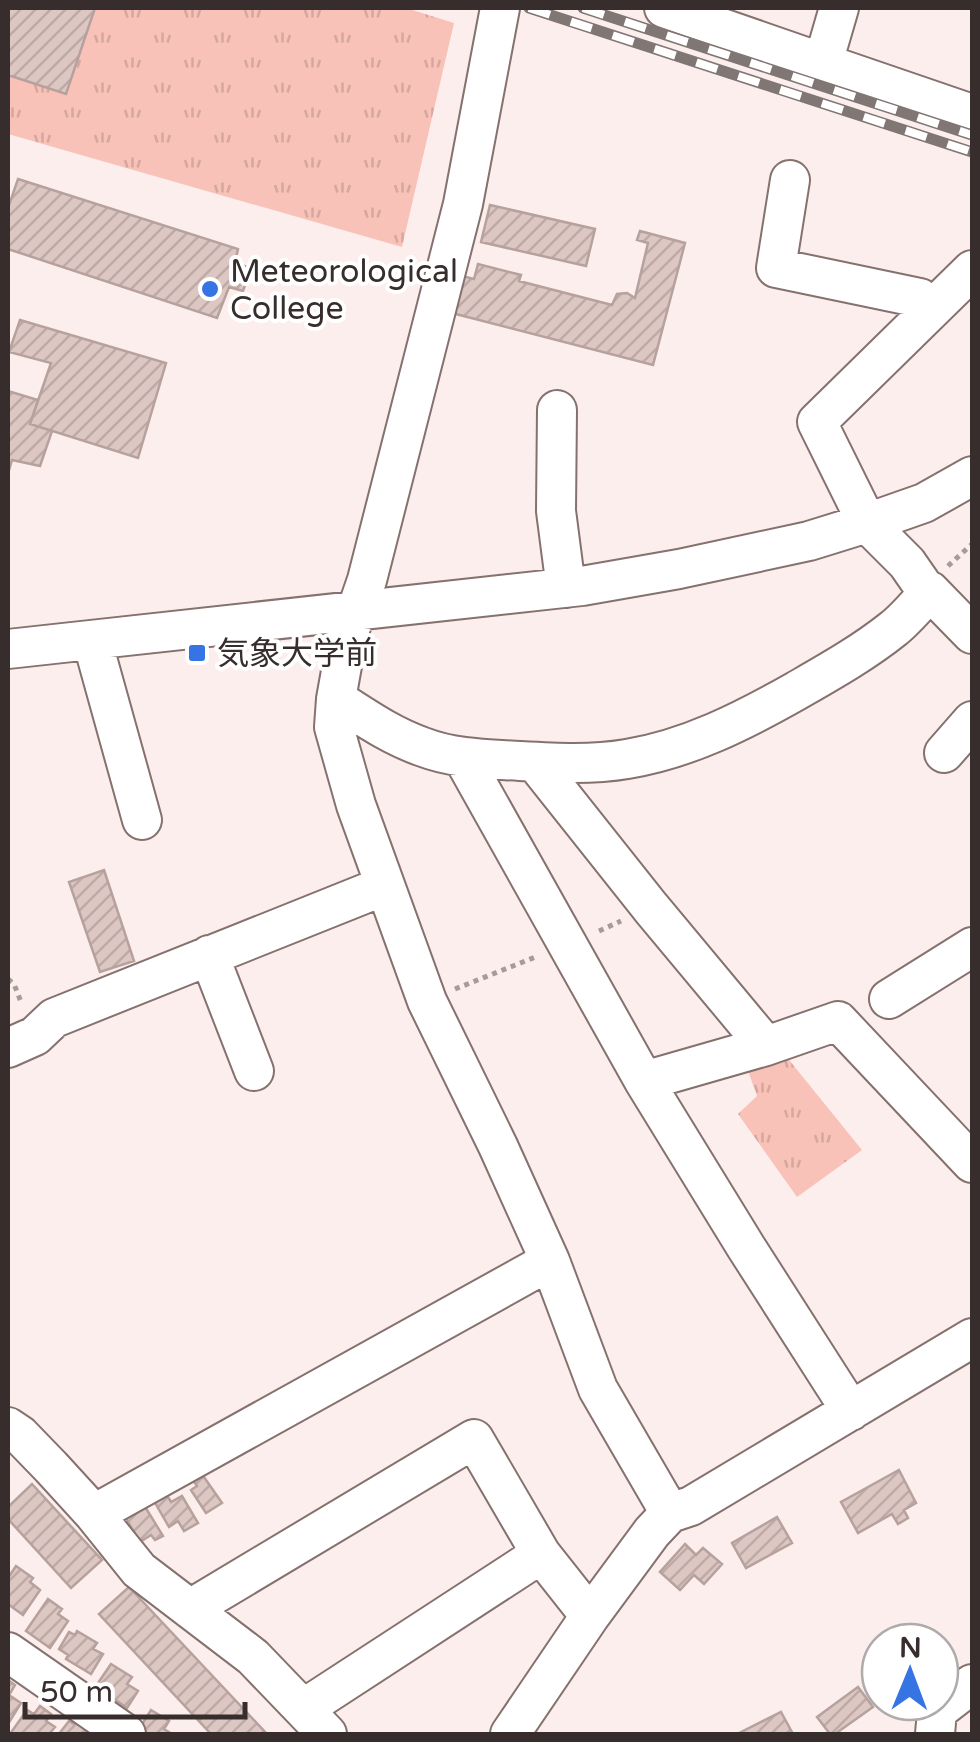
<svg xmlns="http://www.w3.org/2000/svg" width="980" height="1742" viewBox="0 0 980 1742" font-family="'Varela Round','Noto Sans JP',sans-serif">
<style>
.park{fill:url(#park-tufts)}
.building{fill:url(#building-hatch);stroke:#b6a19d;stroke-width:2.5}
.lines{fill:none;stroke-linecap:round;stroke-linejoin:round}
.minor-casing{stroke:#85716e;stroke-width:42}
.path{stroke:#a69b99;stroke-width:5;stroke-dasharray:5 5;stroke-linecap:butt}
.minor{stroke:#fff;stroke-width:38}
.rail-casing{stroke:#807674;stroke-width:11}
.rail{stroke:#fff;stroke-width:8;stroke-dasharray:22;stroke-linecap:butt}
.poi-dot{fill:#3674e3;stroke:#fff;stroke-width:4}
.labels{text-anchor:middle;stroke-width:8;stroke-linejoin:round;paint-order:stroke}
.poi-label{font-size:32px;fill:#362d2c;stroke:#fff;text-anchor:start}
</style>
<defs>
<pattern id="park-tufts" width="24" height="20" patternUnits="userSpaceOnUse" patternTransform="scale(2.5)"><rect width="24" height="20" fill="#f9c2b8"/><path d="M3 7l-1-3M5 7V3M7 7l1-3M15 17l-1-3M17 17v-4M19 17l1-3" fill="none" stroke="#d6a79e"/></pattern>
<pattern id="building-hatch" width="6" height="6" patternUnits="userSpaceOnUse" patternTransform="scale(2.5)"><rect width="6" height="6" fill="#ddc7c3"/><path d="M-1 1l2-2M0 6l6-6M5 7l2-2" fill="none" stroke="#beaba8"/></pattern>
</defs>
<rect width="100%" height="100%" fill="#fceeec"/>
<path class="park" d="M8 8H406L454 23 402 247 8 134Z
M781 1050 862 1150 797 1197 738 1114 757 1096 747 1068Z"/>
<path class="building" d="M8 8H95L66 94 8 75Z
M18 179 238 249 235 263 251 268 243 291 229 287 217 318 8 249V208Z
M490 205 595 229 586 266 481 242Z
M640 231 685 243 653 365 452 313 462 276 474 279 478 264 521 275 519 281 612 305 617 294 627 293 635 298 648 243 637 240Z
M20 320 166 363 138 458 30 424 51 363 9 352Z
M8 391 38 400 30 424 52 431 40 466 12 460 8 474Z
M104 870 134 961 100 972 69 882Z
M197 1467 222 1503 206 1513 191 1490 197 1486 188 1473Z
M899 1470 916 1503 904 1510 908 1518 898 1524 892 1514 858 1533 841 1502Z
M32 1484 102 1560 71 1588 8 1519V1507Z
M162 1487 171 1502 182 1496 198 1523 184 1531 178 1521 169 1527 150 1494Z
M144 1505 163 1536 155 1540 151 1535 140 1542 125 1517Z
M777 1517 792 1543 746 1568 732 1543Z
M685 1544 696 1555 703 1548 722 1564 704 1584 694 1575 680 1590 660 1572Z
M16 1566 33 1578 30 1582 40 1590 23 1615 8 1604V1578Z
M129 1587 267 1734H211L99 1614Z
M48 1599 62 1609 58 1614 68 1621 50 1648 26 1631Z
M77 1631 97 1643 93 1649 103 1654 91 1674 66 1659 68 1655 59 1649 69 1632 75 1635Z
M111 1664 132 1677 127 1684 138 1691 127 1708 96 1686Z
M8 1680 15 1685 9 1695 21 1703 8 1724Z
M858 1687 873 1707 835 1734H830L817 1717Z
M40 1706 51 1714 46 1721 55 1727 49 1734H10L27 1710 34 1714Z
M151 1710 169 1721 164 1729 172 1734H136Z
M781 1712 793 1734H737Z
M80 1717 93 1727 87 1734H59L69 1721 74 1724Z"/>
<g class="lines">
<g class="minor-casing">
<path id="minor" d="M500 8 463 204 367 580 347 638 336 699 334 727 356 805 427 1001 498 1146 550 1261 598 1389 670 1513
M664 8 823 63
M839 8 823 63 972 114
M790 180 776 268 920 298 930 309
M972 270 817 422 867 523 907 563 925 589 930 591 972 634
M557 410 556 511 566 588
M92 640 142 820
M8 649 582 586 679 569 809 541 867 523 924 503 972 476
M336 699C364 717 391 736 423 747 454 759 487 759 520 761 556 763 592 765 627 759 688 749 743 721 796 691 829 672 863 653 893 629 906 619 918 604 930 591
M944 753 972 721
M463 758 644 1081 746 1247 851 1411
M535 762 651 908 766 1046
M209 955 254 1071
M889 999 972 947
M8 1048 35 1036 54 1018 384 886
M644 1081 766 1046 838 1021 972 1163
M8 1427 20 1435 51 1467 94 1514 139 1570 253 1657 327 1734
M94 1514 550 1261
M190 1609 474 1439 541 1554 590 1616
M8 1652 126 1734
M303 1709 541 1554
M510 1734 590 1616 652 1532 670 1513 691 1506 972 1338
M935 1734 937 1711 972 1684"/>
</g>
<path class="path" d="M948 566 972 544
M599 931 621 921
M8 979 14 984 21 1002
M455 989 538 956"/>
<use href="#minor" class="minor"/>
<g class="rail-casing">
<path id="rail" d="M529 8 972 152
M583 8 972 135"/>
</g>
<use href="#rail" class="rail"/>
</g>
<g class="poi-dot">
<circle cx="210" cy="289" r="10"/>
<rect x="187" y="643" width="20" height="20" rx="5"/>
</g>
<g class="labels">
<g class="poi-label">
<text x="230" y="282">Meteorological<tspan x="230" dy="37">College</tspan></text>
<text x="217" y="664">気象大学前</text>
</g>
</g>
<rect width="980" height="1742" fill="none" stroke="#362d2c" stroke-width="20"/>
<g transform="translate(910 1672) rotate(1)"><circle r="48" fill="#ffffff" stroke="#afabab" stroke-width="2.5"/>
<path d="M0-8L18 38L0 25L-18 38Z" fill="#3674e3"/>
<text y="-15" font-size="28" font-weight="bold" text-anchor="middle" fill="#362d2c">N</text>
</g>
<path d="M25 1702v15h220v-15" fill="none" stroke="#362d2c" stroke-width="5"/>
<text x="40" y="1702" font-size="30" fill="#362d2c" stroke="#ffffff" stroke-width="8" paint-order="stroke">50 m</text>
</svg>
